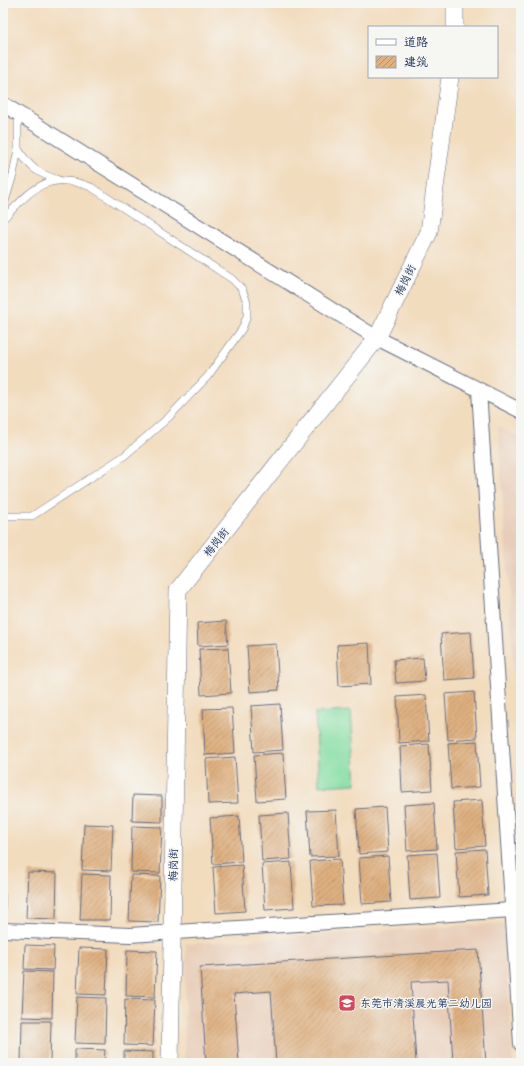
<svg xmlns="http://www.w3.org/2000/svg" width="524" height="1066" viewBox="0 0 524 1066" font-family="'Playpen Sans','LXGW WenKai TC',sans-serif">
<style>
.built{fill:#e8ceb9}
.garden{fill:#84dda2;stroke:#508680}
.building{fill:url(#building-hatch)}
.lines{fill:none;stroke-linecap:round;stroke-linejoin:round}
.service-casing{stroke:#666c80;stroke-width:8}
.minor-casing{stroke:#666c80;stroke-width:16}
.tertiary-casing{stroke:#666c80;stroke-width:18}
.service{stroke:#fff;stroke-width:7}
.minor{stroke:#fff;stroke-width:14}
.tertiary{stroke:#fff;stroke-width:17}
.labels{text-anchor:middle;stroke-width:3;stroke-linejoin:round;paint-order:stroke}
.street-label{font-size:11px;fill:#1b2f5e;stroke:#f6f6f2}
.poi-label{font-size:11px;fill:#1b2f5e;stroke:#f6f6f2;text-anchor:start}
</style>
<defs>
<pattern id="building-hatch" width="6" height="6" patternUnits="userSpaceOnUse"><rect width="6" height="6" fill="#dfb080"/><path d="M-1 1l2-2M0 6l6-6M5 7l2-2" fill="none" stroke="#b4906c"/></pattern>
</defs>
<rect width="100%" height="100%" fill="#f6f6f2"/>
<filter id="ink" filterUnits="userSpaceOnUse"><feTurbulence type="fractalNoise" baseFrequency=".025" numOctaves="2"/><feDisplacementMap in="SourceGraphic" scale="8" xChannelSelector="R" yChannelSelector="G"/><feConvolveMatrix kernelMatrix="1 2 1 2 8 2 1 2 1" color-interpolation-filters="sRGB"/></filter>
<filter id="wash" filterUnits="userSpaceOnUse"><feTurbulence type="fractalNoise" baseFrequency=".012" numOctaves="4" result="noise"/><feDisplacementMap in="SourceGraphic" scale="16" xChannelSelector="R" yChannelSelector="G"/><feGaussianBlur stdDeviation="0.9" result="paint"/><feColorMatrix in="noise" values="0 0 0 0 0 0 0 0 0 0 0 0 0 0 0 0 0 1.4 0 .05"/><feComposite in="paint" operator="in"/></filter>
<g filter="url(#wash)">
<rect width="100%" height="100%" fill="#f2dcbe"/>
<path class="built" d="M498 426 521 438V784Z
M504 923 513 1063H184L186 944Z"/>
<path class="garden" d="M351 711 356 784 319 786 315 713Z"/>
<g id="blocks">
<path class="building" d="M226 621 228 644 198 646 197 623Z
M471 632 474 678 444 680 441 634Z
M369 643 371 684 339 686 337 645Z
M276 644 279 690 250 692 247 646Z
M228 648 231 693 201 695 199 649Z
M423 658 425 681 396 683 394 660Z
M474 692 477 738 448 740 445 694Z
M426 695 429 741 399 743 397 697Z
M280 704 283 750 254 752 251 706Z
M232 708 235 753 205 755 203 709Z
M477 741 480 787 451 789 448 743Z
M429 744 432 790 402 792 400 746Z
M283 753 286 799 257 801 254 755Z
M235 757 238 803 208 804 206 759Z
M133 795 162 796V822L132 821Z
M482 800 485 846 456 848 453 802Z
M434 803 437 849 407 851 404 805Z
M385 807 388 852 359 854 356 809Z
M336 810 339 856 310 857 307 811Z
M288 813 291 859 262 861 259 815Z
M239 816 242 862 213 864 210 818Z
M84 824 113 825 111 871 82 870Z
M132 826 162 827 160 873 131 872Z
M485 849 488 895 459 897 456 851Z
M437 853 440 898 410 900 407 855Z
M388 856 391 902 362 904 359 858Z
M340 859 343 905 313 906 310 861Z
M291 862 294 908 265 910 262 864Z
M242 865 245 911 216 913 213 867Z
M28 872 57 873 56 919 26 918Z
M82 874 111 875 110 920H80Z
M131 875 160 876 158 922 129 921Z
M3 894H5V917H3Z
M25 945 54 946 53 970 24 969Z
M79 948 108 949 106 995 77 994Z
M127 950 157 951 155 997 126 996Z
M478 950 486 1063H453L448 980 411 982 416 1063H276L271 991 234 994 239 1063H206L200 967Z
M24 971 53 972 52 1018 22 1017Z
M77 997 106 998 105 1044 75 1043Z
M125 999 155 1000 153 1046 124 1045Z
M22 1021H51L50 1063H21Z
M75 1049 105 1050 104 1063H75Z
M124 1051 153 1052V1063H124Z"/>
</g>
</g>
<g filter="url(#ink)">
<use href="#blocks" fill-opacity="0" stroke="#666c80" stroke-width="1"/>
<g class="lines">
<g class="service-casing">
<path id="service" d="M18 149C31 169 37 173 59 180
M3 208 13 175 18 149V113
M3 219C33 189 46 170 91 187L232 279 242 289 247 302V316L242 329 208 376 168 418 124 456 32 516H3"/>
</g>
<g class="minor-casing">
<path id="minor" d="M3 104 377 338 521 411
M479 390 521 1044
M3 930 130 935 512 910"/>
</g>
<g class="tertiary-casing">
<path id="tertiary" d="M455 3V27
M170 1063 178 590 377 338 429 232 450 77"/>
</g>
<use href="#service" class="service"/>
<use href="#minor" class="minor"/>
<use href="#tertiary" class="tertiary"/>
</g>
</g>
<defs>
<g id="school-square" transform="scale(0.9)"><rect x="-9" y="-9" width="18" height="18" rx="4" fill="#d1495b" stroke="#f6f6f2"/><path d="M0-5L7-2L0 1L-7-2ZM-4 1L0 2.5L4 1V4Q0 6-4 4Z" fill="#fff"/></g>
</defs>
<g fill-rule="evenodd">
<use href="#school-square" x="347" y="1003"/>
</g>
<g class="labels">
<g class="street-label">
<text transform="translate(405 280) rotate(-64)" y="4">梅岗街</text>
<text transform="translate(216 542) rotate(-52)" y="4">梅岗街</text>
<text transform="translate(173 865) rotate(-89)" y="4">梅岗街</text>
</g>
<g class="poi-label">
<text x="360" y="1007">东莞市清溪晨光第二幼儿园</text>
</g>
</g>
<rect width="524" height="1066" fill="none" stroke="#f6f6f2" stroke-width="16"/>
<rect x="368" y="26" width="130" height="52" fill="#f6f6f2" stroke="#9ea6b7"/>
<rect x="376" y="39" width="20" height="6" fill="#ffffff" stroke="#9ea6b7"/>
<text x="404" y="46" font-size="12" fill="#1b2f5e">道路</text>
<rect x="376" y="56" width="20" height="12" fill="url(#building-hatch)" stroke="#9ea6b7"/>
<text x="404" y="66" font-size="12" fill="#1b2f5e">建筑</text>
</svg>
